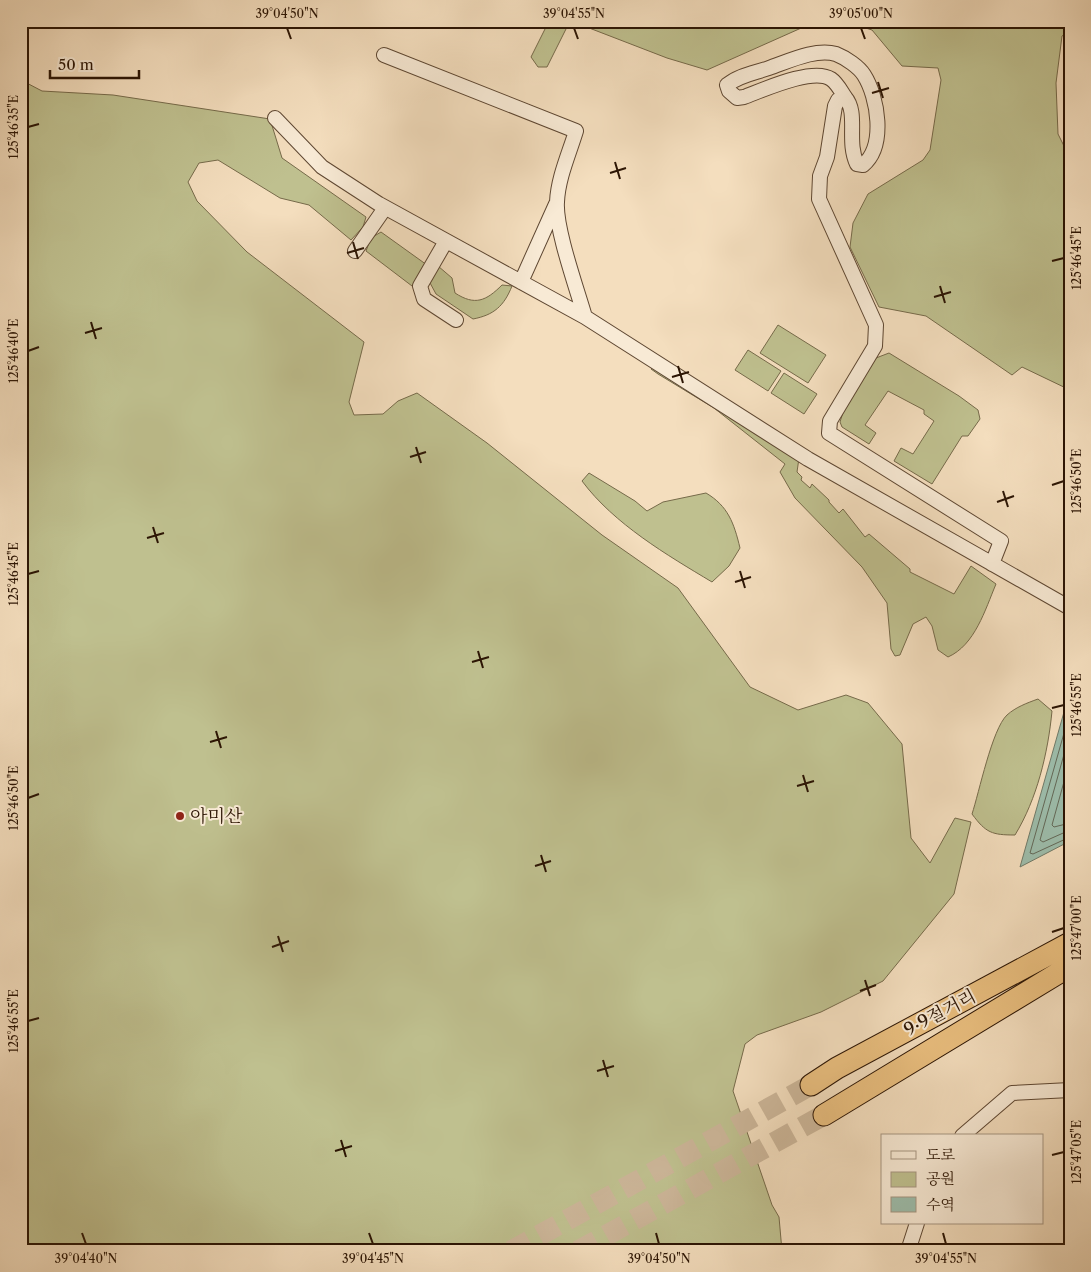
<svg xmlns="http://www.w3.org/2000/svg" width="1091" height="1272" viewBox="0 0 1091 1272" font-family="'Libre Caslon Text','Noto Serif KR',serif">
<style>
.green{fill:#bfc08f;stroke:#766a4a}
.water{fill:#9dbdab;stroke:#707a68}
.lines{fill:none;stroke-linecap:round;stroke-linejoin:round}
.shore{stroke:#646958;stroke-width:1}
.highway-tunnel{stroke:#ccb699;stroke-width:21;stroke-dasharray:21 11;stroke-linecap:butt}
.minor-casing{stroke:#5e4732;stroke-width:16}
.highway-casing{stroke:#2c1504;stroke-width:23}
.minor{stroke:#f8ead5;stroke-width:14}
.highway{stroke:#eabf7f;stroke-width:21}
.ticks{fill:none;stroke:#2c1504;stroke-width:2}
.poi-dot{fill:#8f2418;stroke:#f8ead5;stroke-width:2}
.labels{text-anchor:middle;stroke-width:4;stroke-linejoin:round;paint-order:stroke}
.poi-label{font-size:18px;fill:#2c1504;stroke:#f8ead5;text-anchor:start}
.street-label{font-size:18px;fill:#2c1504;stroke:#f8ead5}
.neatline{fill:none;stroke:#2c1504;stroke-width:2}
.ticks-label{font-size:12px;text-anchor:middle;fill:#2c1504}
</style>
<rect width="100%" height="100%" fill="#f4debe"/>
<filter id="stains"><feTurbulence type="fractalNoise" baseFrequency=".004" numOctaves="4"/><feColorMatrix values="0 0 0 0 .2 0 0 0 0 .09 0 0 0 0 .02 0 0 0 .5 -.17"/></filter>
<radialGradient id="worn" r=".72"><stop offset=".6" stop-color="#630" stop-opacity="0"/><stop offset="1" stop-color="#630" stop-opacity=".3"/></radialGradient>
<path class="green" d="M549 21H570L547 67H538L531 57Z
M571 21H1070V31L1062 36 1056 83 1058 134 1070 158V390L1022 367 1012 375 926 316 879 307 850 247 853 223 868 194 923 160 930 150 941 80 938 68 902 66 872 30 853 24 808 25 707 70 667 58Z
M21 80 42 91 113 95 270 119 282 158 366 217 363 227 351 240 309 205 280 198 218 160 199 163 188 182 197 201 247 252 364 342 349 402 354 415 383 414 398 401 417 393 487 443 602 535 678 588 750 687 798 710 846 695 868 703 902 744 911 838 930 863 955 818 971 822 954 894 883 981 821 1012 757 1035 745 1044 733 1091 772 1205 779 1217 782 1251H21Z
M381 232 427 265 412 286 366 251 371 238Z
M438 266 452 278 455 293C475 306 486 301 502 285L512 286C504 306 494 315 473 319L436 294 429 281Z
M778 325 826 355 808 383 760 353Z
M748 350 781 371 768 391 735 370Z
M889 353 959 396 978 410 980 419 968 436H962L932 484 894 461 901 448 913 454 934 421 924 414V410L888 391 865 425 876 433 869 444 842 427 840 422 844 409 876 358Z
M654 366 799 458 797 472 802 477 801 480 810 488 812 484 829 500V502L839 513 843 509 865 537 869 534 910 569V572L954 594 971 566 996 584C985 610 975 645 948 657L938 650 932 626 926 617 913 624 900 655 895 656 891 649 887 603 862 567 795 498 780 472 785 464 714 408 658 374 651 369Z
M784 373 817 394 804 414 771 393Z
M589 473 635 501 647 511 663 502 706 493C728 506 734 523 740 548L729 566 712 582C667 555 614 524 582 481Z
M1038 699 1052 711C1048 753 1037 799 1015 835 992 835 986 833 972 814 979 793 992 729 1007 715 1016 707 1027 703 1038 699Z"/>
<path class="water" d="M1066 705 1070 708V841L1020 867Z"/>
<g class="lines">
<path class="shore" d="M1070 712 1030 853 1033 854 1070 837
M1070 733 1040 840 1043 842 1070 830
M1070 760 1052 825 1054 827 1070 823"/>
<path class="highway-tunnel" d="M511 1251 811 1085
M578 1251 824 1115"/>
<g class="minor-casing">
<path id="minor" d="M384 55 576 131C569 154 558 178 557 202 555 228 577 289 585 317
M845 97C841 91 837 83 831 79 813 67 763 90 744 97L737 98 729 91 727 85C739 75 755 73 769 68 789 61 816 48 836 54 846 58 859 67 864 75 878 97 886 146 863 165L857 164C846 141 859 113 845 97L838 100 835 106 827 157 820 176 819 199 876 325 875 346 830 421 829 433 1001 541 992 564
M275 118 322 167 379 204 585 317 808 459 1070 608
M446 241 420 286 424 299 456 320
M355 251 385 208
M521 282 556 204
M962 1136 1012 1093 1070 1090
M908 1251 917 1223"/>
</g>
<g class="highway-casing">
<path id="highway" d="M811 1085 837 1068 1070 943
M824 1115 1070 966"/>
</g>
<use href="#minor" class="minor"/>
<use href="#highway" class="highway"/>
</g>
<path class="ticks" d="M287 28 291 39M574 28 578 39M861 28 865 39M878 82 883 98M872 93 889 88M28 127 39 124M615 162 620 179M610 173 626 168M353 242 358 259M347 253 364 248M1052 261 1064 258M940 286 945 303M934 297 951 292M91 322 96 339M85 333 102 328M28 351 39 347M678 366 683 383M672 377 689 372M416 447 421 463M410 457 426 452M1052 485 1064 481M1003 491 1008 507M997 502 1014 496M153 527 158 543M147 538 164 533M740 571 745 588M28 574 39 571M735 582 751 577M478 651 483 668M472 662 489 657M1052 708 1064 705M216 731 221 748M210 742 227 737M803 775 808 792M797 786 814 781M28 798 39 794M541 855 546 872M535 866 551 861M1052 932 1064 928M278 936 283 952M272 947 289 941M865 980 870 996M860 991 876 985M28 1021 39 1018M603 1060 608 1077M597 1071 614 1066M341 1140 346 1157M335 1151 352 1146M1052 1155 1064 1152M82 1233 86 1244M369 1233 373 1244M656 1233 659 1244M943 1233 946 1244"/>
<circle class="poi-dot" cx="180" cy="816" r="5"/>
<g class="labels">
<g class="poi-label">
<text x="190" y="822">아미산</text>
</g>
<g class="street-label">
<text transform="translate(940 1013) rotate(-28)" y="6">9·9절거리</text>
</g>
</g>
<rect width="1091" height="1272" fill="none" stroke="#f4debe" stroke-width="55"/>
<rect x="881" y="1134" width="162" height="90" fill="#f8ead5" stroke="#a69581"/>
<rect x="891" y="1151" width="25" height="8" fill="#f8ead5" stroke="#a69581"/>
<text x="926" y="1160" font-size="15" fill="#2c1504">도로</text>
<rect x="891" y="1172" width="25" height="15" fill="#bfc08f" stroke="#a69581"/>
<text x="926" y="1184" font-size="15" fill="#2c1504">공원</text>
<rect x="891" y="1197" width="25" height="15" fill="#9dbdab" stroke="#a69581"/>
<text x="926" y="1210" font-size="15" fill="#2c1504">수역</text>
<path d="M50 70v8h89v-8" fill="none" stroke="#2c1504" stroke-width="2.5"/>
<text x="58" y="70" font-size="15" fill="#2c1504" stroke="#f8ead5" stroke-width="4" paint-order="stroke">50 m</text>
<rect x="28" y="28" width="1036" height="1216" class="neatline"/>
<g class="ticks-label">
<text x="287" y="18">39°04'50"N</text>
<text x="574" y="18">39°04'55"N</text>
<text x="861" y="18">39°05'00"N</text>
<text transform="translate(14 127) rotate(-90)" y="4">125°46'35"E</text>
<text transform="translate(1077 258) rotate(-90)" y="4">125°46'45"E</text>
<text transform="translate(14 351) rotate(-90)" y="4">125°46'40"E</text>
<text transform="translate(1077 481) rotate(-90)" y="4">125°46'50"E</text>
<text transform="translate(14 574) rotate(-90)" y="4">125°46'45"E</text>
<text transform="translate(1077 705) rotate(-90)" y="4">125°46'55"E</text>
<text transform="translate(14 798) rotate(-90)" y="4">125°46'50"E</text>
<text transform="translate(1077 928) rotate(-90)" y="4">125°47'00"E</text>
<text transform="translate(14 1021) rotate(-90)" y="4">125°46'55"E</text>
<text transform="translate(1077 1152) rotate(-90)" y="4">125°47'05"E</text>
<text x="86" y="1263">39°04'40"N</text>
<text x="373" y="1263">39°04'45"N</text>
<text x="659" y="1263">39°04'50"N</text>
<text x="946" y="1263">39°04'55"N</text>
</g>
<rect width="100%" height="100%" filter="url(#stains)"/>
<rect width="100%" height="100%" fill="url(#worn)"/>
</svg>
